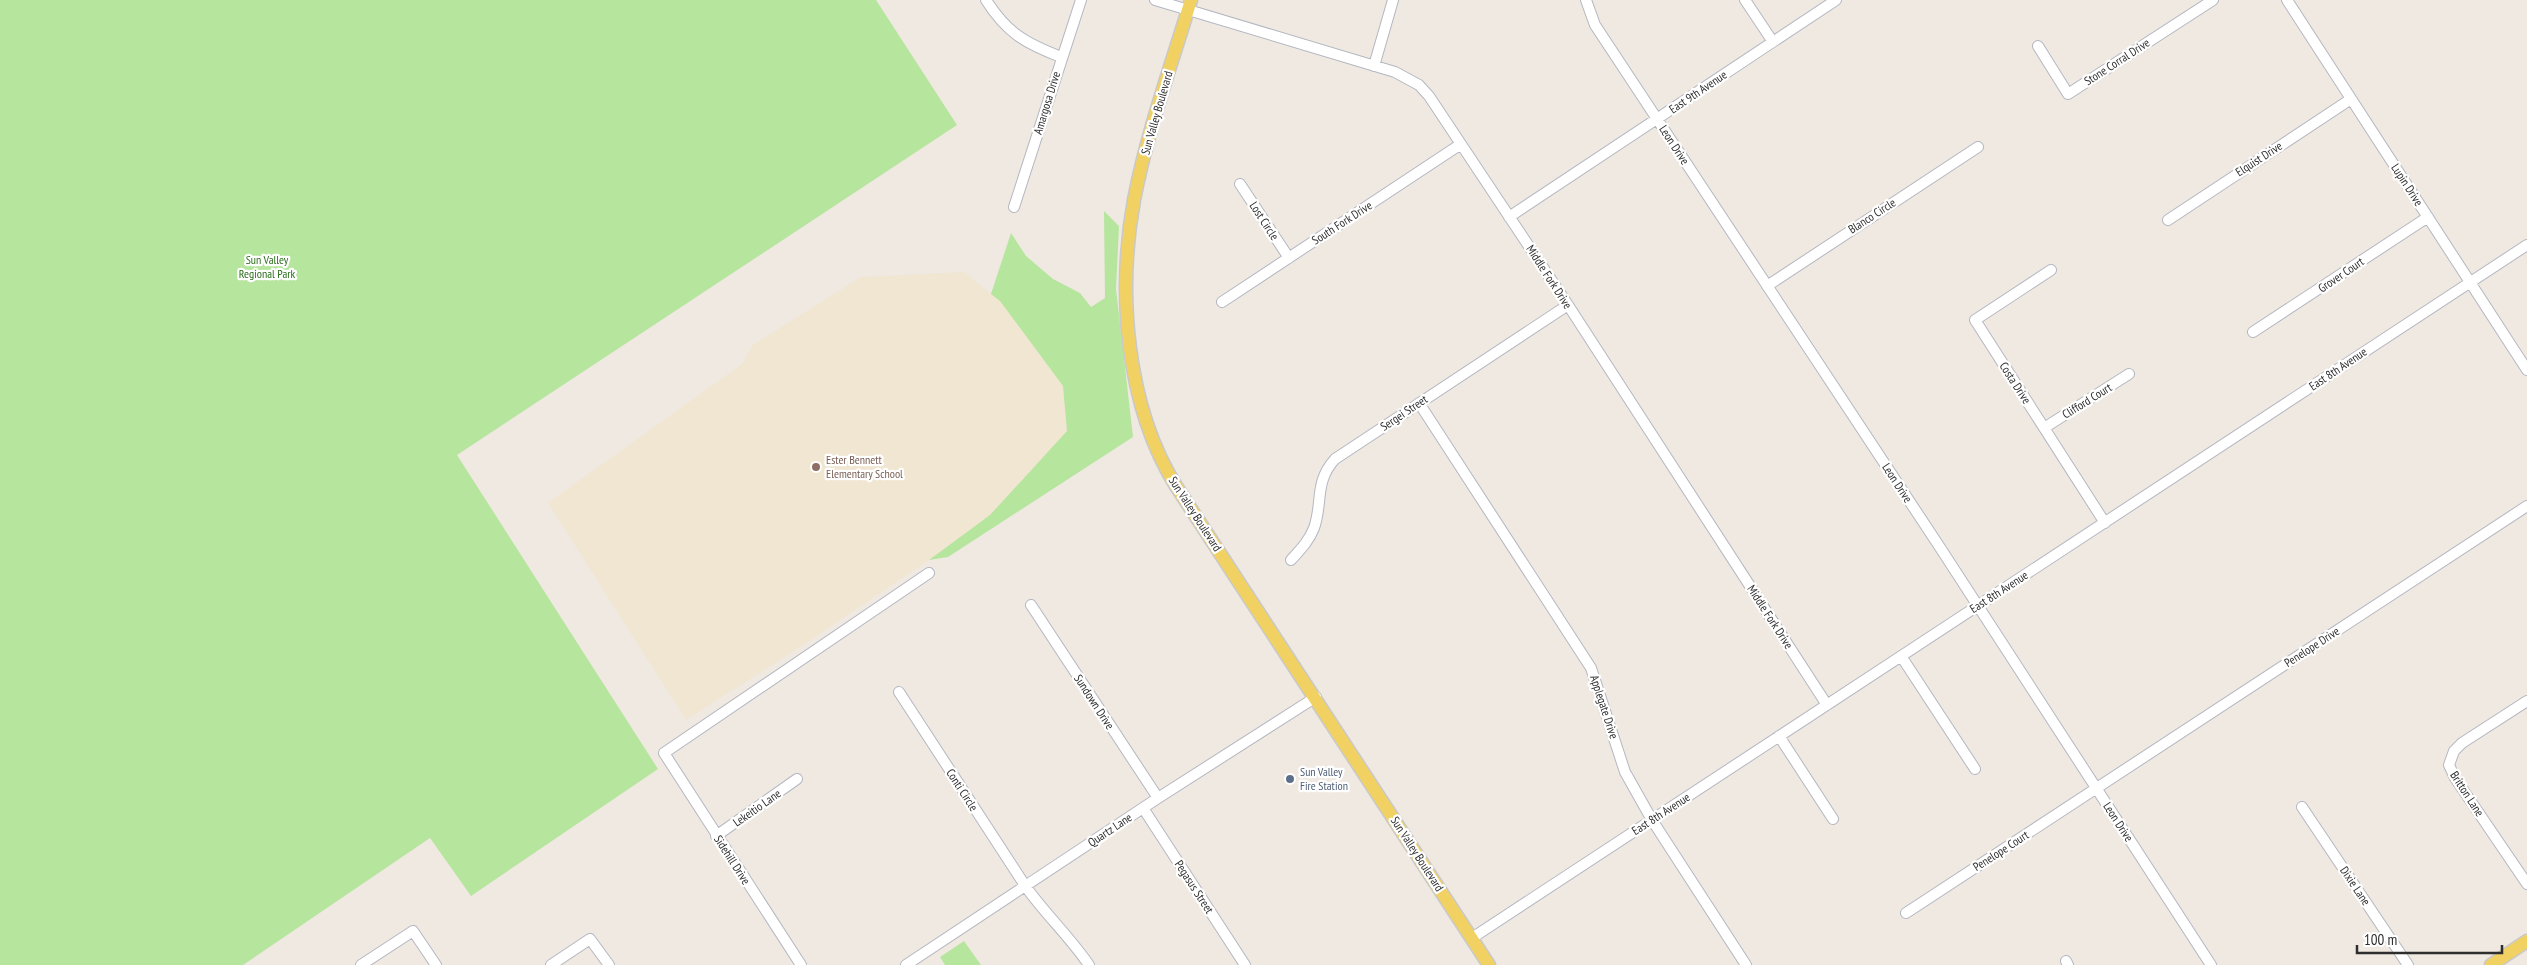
<svg xmlns="http://www.w3.org/2000/svg" width="2527" height="965" viewBox="0 0 2527 965" font-family="'PT Sans Narrow',sans-serif">
<style>
.education{fill:#f0e6d1}
.grass{fill:#b6e59e}
.lines{fill:none;stroke-linecap:round;stroke-linejoin:round}
.minor-casing{stroke:#b4b7c1;stroke-width:12}
.major-casing{stroke:#c9c9c9;stroke-width:15}
.minor{stroke:#fff;stroke-width:10}
.major{stroke:#f2d163;stroke-width:12}
.education-dot{fill:#8d6e63;stroke:#fff;stroke-width:2}
.service-dot{fill:#5c6f8a;stroke:#fff;stroke-width:2}
.labels{text-anchor:middle;stroke-width:4.5;stroke-linejoin:round;paint-order:stroke}
.street-label{font-size:12px;fill:#2e2e2e;stroke:#fff}
.park-label{font-size:12px;fill:#2c6e1b;stroke:#fff}
.education-label{font-size:12px;fill:#785e54;stroke:#fff;text-anchor:start}
.service-label{font-size:12px;fill:#4e5e75;stroke:#fff;text-anchor:start}
</style>
<rect width="100%" height="100%" fill="#efe9e1"/>
<path class="education" d="M964 272 1000 301 1063 386 1067 431 990 515 929 560 809 641 686 720 548 503 742 364 753 345 861 277Z"/>
<path class="grass" d="M0 0H876L957 125 457 455 658 769 471 896 430 838 243 965H0Z
M1104 211 1119 226 1116 289 1133 437 948 557 929 560 990 515 1067 431 1063 386 1000 301 991 294 1011 233 1026 256 1053 279 1080 293 1091 307 1105 298Z
M964 941 981 965H945L940 957Z"/>
<g class="lines">
<g class="minor-casing">
<path id="minor" d="M986 0C1007 33 1025 43 1061 57
M1155 0 1395 72 1419 85 1429 96 1568 305 1827 705
M1586 0 1595 25 1941 549 2211 965
M1745 0 1773 42
M2287 0 2527 370
M2038 46 2068 94 2213 0
M1374 66 1393 0
M1240 184 1289 258
M1014 207 1081 0
M1509 217 1836 0
M2168 220 2351 99
M2051 270 1975 320 2105 523
M1767 286 1978 147
M1222 302 1461 144
M2253 332 2428 217
M1419 403 1591 668 1625 772 1652 820 1746 965
M2044 428 2129 374
M1291 560C1300 550 1309 541 1314 528 1323 503 1314 482 1335 459L1568 305
M1031 605 1158 798
M1901 656 1975 769
M899 692 1026 887C1046 915 1070 937 1089 965
M2527 701 2462 743 2454 751 2449 765 2455 778 2527 884
M1779 736 1833 819
M2302 807 2408 965
M1143 808 1245 965
M716 836 797 779
M1906 913 2527 506
M1472 938 2527 245
M2066 961 2068 965
M361 965 413 931 436 965
M551 965 590 939 609 965
M801 965 664 753 929 573
M906 965 1158 798 1316 697"/>
</g>
<g class="major-casing">
<path id="major" d="M1191 0C1171 66 1147 132 1134 200 1117 292 1126 406 1176 486L1489 965
M2491 965 2527 941"/>
</g>
<use href="#minor" class="minor"/>
<use href="#major" class="major"/>
</g>
<circle class="education-dot" cx="816" cy="467" r="5"/>
<circle class="service-dot" cx="1290" cy="779" r="5"/>
<g class="labels">
<g class="street-label">
<text transform="translate(2117 62) rotate(-33)" y="4">Stone Corral Drive</text>
<text transform="translate(1698 92) rotate(-34)" y="4">East 9th Avenue</text>
<text transform="translate(1047 103) rotate(-73)" y="4">Amargosa Drive</text>
<text transform="translate(1157 113) rotate(-74)" y="4">Sun Valley Boulevard</text>
<text transform="translate(1674 145) rotate(57)" y="4">Leon Drive</text>
<text transform="translate(2259 159) rotate(-33)" y="4">Elquist Drive</text>
<text transform="translate(2407 185) rotate(57)" y="4">Lupin Drive</text>
<text transform="translate(1872 216) rotate(-33)" y="4">Blanco Circle</text>
<text transform="translate(1264 221) rotate(57)" y="4">Lost Circle</text>
<text transform="translate(1342 223) rotate(-33)" y="4">South Fork Drive</text>
<text transform="translate(2341 275) rotate(-34)" y="4">Grover Court</text>
<text transform="translate(1549 277) rotate(57)" y="4">Middle Fork Drive</text>
<text transform="translate(2338 369) rotate(-34)" y="4">East 8th Avenue</text>
<text transform="translate(2015 383) rotate(57)" y="4">Costa Drive</text>
<text transform="translate(2087 401) rotate(-32)" y="4">Clifford Court</text>
<text transform="translate(1404 413) rotate(-34)" y="4">Sergei Street</text>
<text transform="translate(1897 483) rotate(57)" y="4">Leon Drive</text>
<text transform="translate(1195 514) rotate(57)" y="4">Sun Valley Boulevard</text>
<text transform="translate(1999 592) rotate(-33)" y="4">East 8th Avenue</text>
<text transform="translate(1770 617) rotate(57)" y="4">Middle Fork Drive</text>
<text transform="translate(2312 647) rotate(-33)" y="4">Penelope Drive</text>
<text transform="translate(1094 702) rotate(57)" y="4">Sundown Drive</text>
<text transform="translate(1604 707) rotate(72)" y="4">Applegate Drive</text>
<text transform="translate(962 790) rotate(57)" y="4">Conti Circle</text>
<text transform="translate(2467 794) rotate(57)" y="4">Britton Lane</text>
<text transform="translate(757 808) rotate(-35)" y="4">Lekeitio Lane</text>
<text transform="translate(1661 814) rotate(-33)" y="4">East 8th Avenue</text>
<text transform="translate(2118 822) rotate(57)" y="4">Leon Drive</text>
<text transform="translate(1110 830) rotate(-34)" y="4">Quartz Lane</text>
<text transform="translate(2001 851) rotate(-33)" y="4">Penelope Court</text>
<text transform="translate(1417 854) rotate(57)" y="4">Sun Valley Boulevard</text>
<text transform="translate(732 860) rotate(57)" y="4">Sidehill Drive</text>
<text transform="translate(2355 886) rotate(56)" y="4">Dixie Lane</text>
<text transform="translate(1194 887) rotate(57)" y="4">Pegasus Street</text>
</g>
<g class="park-label">
<text x="267" y="264">Sun Valley<tspan x="267" dy="14">Regional Park</tspan></text>
</g>
<g class="education-label">
<text x="826" y="464">Ester Bennett<tspan x="826" dy="14">Elementary School</tspan></text>
</g>
<g class="service-label">
<text x="1300" y="776">Sun Valley<tspan x="1300" dy="14">Fire Station</tspan></text>
</g>
</g>
<path d="M2357 945v8h145v-8" fill="none" stroke="#2e2e2e" stroke-width="2.5"/>
<text x="2364" y="945" font-size="15" fill="#2e2e2e" stroke="#ffffff" stroke-width="4" paint-order="stroke">100 m</text>
</svg>
